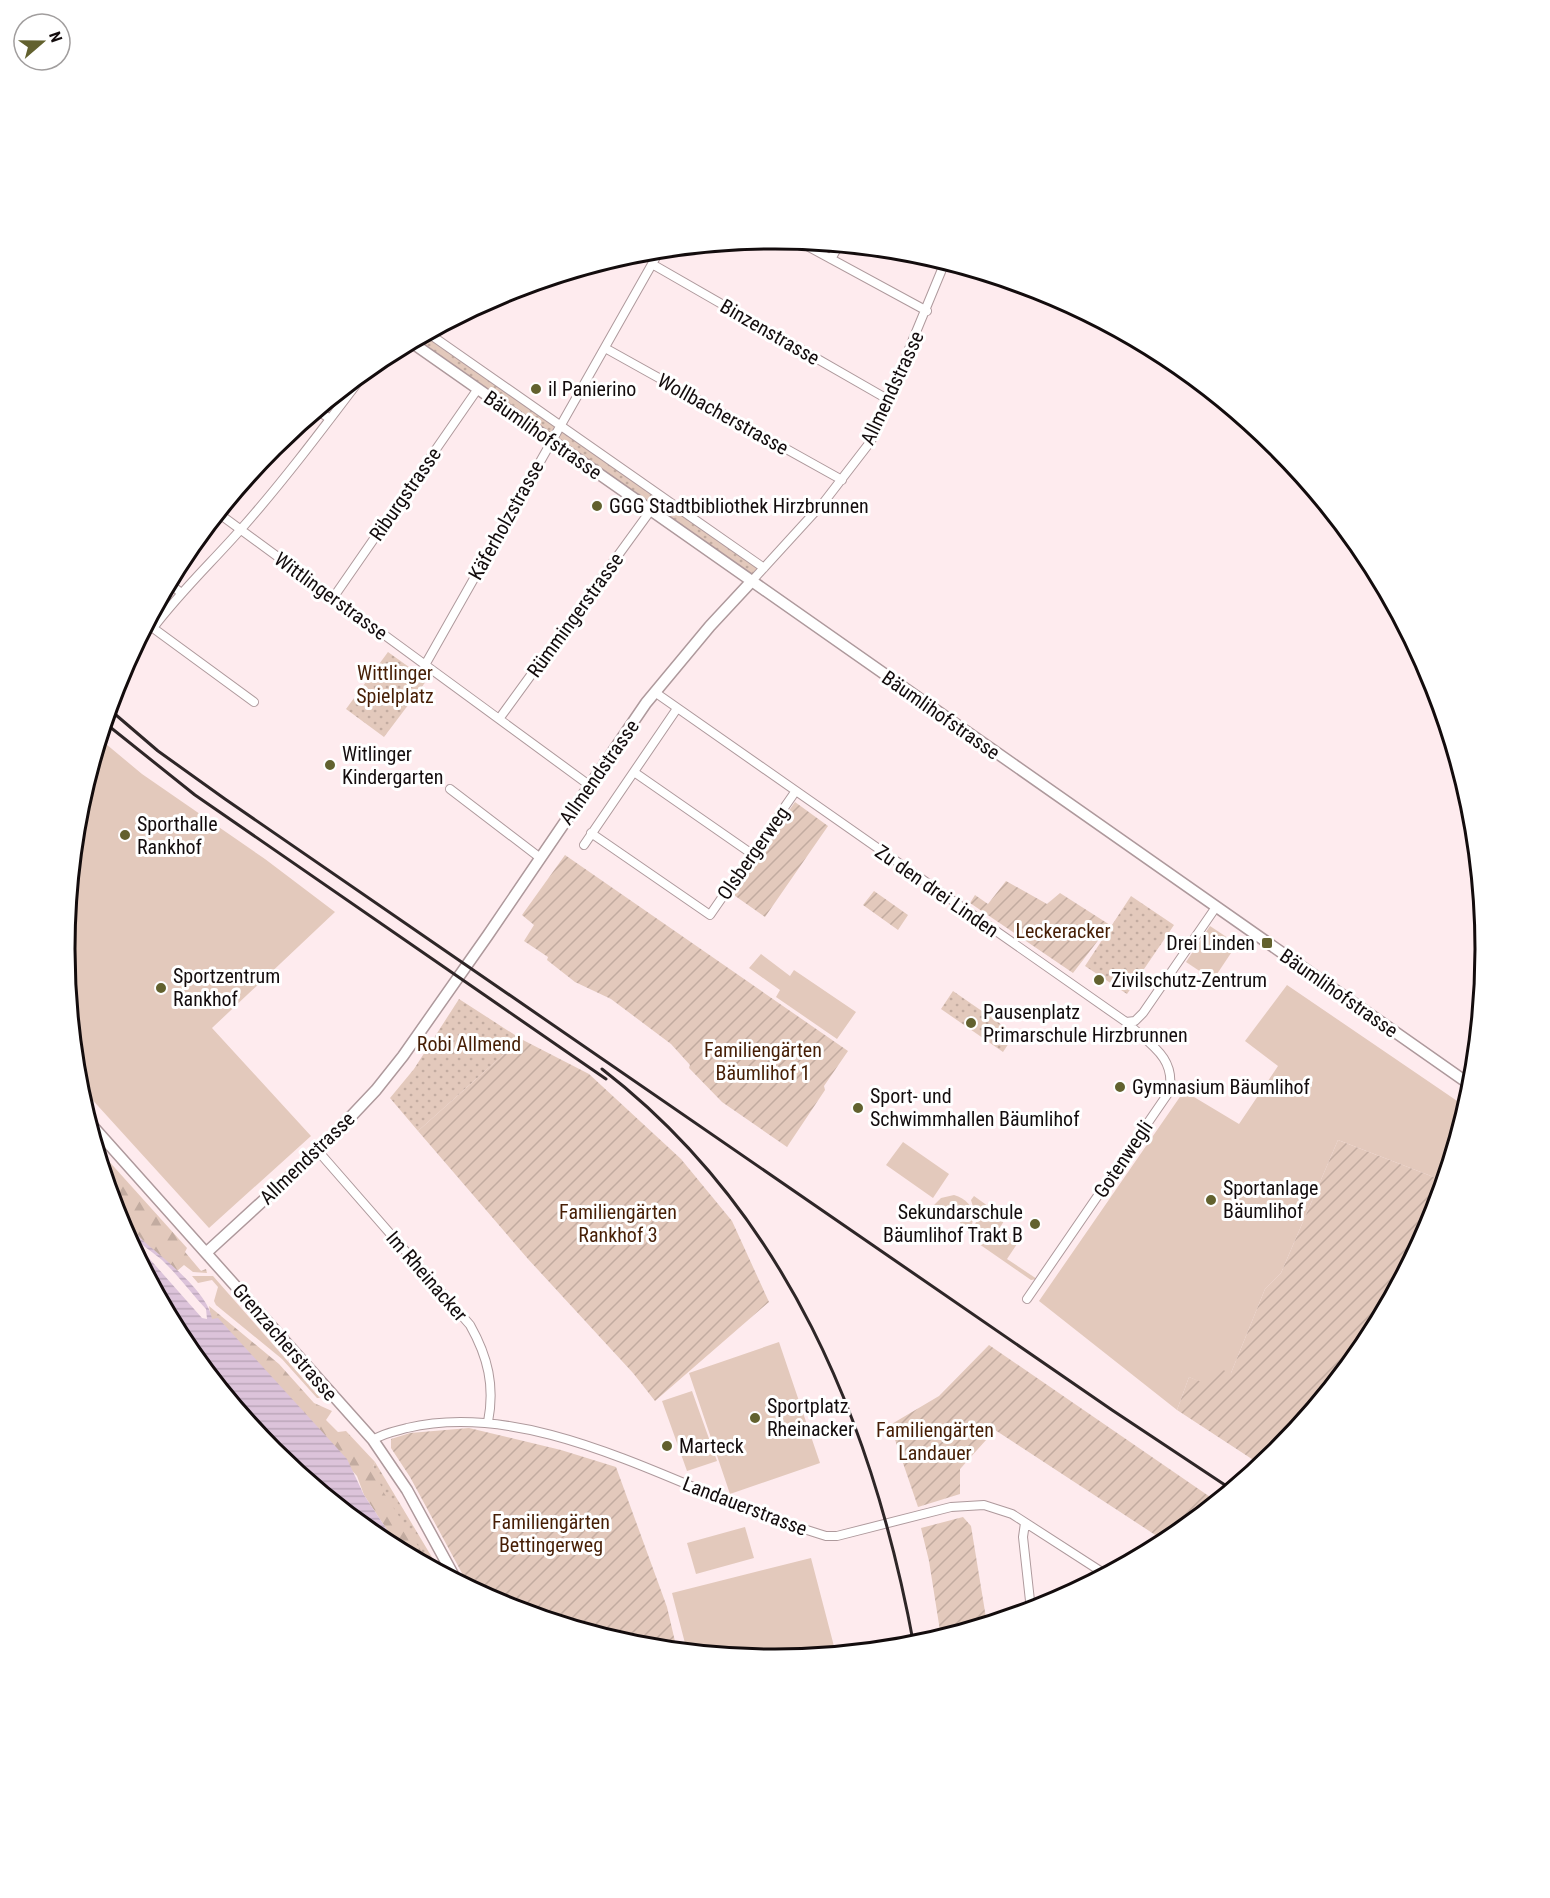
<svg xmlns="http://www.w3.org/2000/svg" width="1550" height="1898" viewBox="0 0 1550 1898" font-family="'Roboto Condensed',sans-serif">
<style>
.grass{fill:#e3c9bc}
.forest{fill:url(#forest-firs)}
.park{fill:url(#park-dots)}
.garden{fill:url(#garden-furrows)}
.water{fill:url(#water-rules)}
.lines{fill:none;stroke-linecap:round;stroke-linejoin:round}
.street-casing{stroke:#ae999c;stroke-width:10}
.secondary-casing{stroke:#ae999c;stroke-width:13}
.street{stroke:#fff;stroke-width:8}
.secondary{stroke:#fff;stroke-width:10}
.rail{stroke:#2e2627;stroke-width:3}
.poi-dot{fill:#62612e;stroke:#fff;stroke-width:2}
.labels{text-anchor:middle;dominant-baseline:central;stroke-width:6;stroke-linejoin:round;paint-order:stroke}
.street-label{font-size:20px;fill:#130c0d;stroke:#fff}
.poi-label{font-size:20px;fill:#130c0d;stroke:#fff;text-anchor:start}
.park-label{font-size:20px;fill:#461e05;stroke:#fff}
.rim{fill:none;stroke:#130c0d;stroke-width:3}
</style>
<defs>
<pattern id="forest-firs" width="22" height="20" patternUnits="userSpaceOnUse" patternTransform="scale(1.5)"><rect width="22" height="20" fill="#e3c9bc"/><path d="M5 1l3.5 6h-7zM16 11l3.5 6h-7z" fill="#c2aba0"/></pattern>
<pattern id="park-dots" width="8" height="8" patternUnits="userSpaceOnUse" patternTransform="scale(1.5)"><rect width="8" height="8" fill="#e3c9bc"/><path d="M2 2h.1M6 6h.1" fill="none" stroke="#c2aba0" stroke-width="1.8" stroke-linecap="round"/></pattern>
<pattern id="garden-furrows" width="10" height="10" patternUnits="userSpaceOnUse" patternTransform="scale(1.5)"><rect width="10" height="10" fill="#e3c9bc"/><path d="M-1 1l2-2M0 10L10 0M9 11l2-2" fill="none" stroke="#c2aba0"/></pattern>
<pattern id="water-rules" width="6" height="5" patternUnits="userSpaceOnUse" patternTransform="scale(1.5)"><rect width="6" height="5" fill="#dcc3da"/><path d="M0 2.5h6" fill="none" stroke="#bca6ba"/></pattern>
</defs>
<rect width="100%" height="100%" fill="#feebee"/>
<!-- grass -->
<path class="grass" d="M 100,739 L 142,774 L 265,859 L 335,912 L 212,1028 L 311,1136 L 209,1228 L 78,1084 L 65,949 L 78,810 Z
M 1210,926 L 1237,944 L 1213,980 L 1186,962 Z
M 761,954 L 790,976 L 794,970 L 856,1012 L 837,1039 L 776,997 L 780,990 L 749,968 Z
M 1287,985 L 1466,1107 L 1444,1181 L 1338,1140 L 1281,1273 L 1265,1289 L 1231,1373 L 1207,1385 L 1189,1377 L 1177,1410 L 1039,1301 L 1184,1091 L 1239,1124 L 1278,1066 L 1245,1041 Z
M 903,1142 L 949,1174 L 933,1198 L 886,1165 Z
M 954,1195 C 972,1200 979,1216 968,1232 L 962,1227 L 957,1215 L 952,1213 L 944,1215 L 932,1207 L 941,1198 Z
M 974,1196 L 999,1214 L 1009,1213 L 999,1229 L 1017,1244 L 1007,1259 L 1037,1279 L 1031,1280 L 969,1237 L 977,1220 L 971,1200 Z
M 192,1276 L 213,1276 L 320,1398 L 317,1398 L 282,1359 L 216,1305 L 214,1301 L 218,1287 L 212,1280 L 198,1283 Z
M 779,1342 L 820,1463 L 730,1494 L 689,1373 Z
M 692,1391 L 717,1461 L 687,1471 L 662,1401 Z
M 745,1527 L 754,1558 L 696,1574 L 687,1543 Z
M 811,1558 L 836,1654 L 775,1659 L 687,1651 L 672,1593 Z"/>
<!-- forest -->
<path class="forest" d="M 97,1148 L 187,1248 L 185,1252 L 201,1271 L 206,1269 L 207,1273 L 193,1272 L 184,1265 L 177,1271 L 146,1244 L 115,1210 Z
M 209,1306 L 279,1364 L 314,1403 L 332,1411 L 326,1420 L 338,1432 L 346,1431 L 375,1462 L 373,1467 L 429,1563 L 436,1564 L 439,1571 L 401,1551 L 364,1495 L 357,1476 L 211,1319 Z"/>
<!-- park -->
<path class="park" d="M 428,333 L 764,568 L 750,583 L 411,342 Z
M 388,652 L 427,680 L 384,737 L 346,709 Z
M 1131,896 L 1174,925 L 1127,994 L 1085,966 Z
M 953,991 L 1015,1034 L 1003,1052 L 941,1009 Z
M 459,999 L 521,1039 L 418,1131 L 390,1098 L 414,1069 Z
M 375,1462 L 436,1564 L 429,1563 L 384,1493 L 373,1467 Z"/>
<!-- garden -->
<path class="garden" d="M 795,802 L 828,826 L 765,917 L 731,893 Z
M 565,855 L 848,1051 L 824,1086 L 825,1090 L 787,1147 L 722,1102 L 689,1068 L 690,1065 L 671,1044 L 611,999 L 575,982 L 547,960 L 548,957 L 524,941 L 534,925 L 522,915 Z
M 1006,881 L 1047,904 L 1060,893 L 1110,925 L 1073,973 L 970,903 L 975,895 L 988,904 Z
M 874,891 L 908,915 L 898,930 L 863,905 Z
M 521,1039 L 589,1074 L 681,1159 L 732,1221 L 769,1302 L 655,1401 L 633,1373 L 528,1259 L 418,1131 Z
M 1338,1140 L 1444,1181 L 1431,1221 L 1366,1344 L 1277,1452 L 1261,1465 L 1177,1410 L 1189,1377 L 1207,1384 L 1215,1367 L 1231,1373 L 1265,1289 L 1281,1273 Z
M 989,1345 L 1216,1501 L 1166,1542 L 995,1430 L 960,1469 L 960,1494 L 918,1507 L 890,1425 L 939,1396 Z
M 469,1428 L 561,1450 L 616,1467 L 667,1607 L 677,1650 L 636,1646 L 503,1605 L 470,1588 L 410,1477 L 391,1448 L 391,1439 L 410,1433 Z
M 963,1517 L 971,1526 L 987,1624 L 941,1637 L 929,1561 L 921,1528 Z"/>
<!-- water -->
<path class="water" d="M 115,1210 C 126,1221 136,1235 148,1245 C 166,1260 209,1294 212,1319 L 218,1318 L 347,1459 L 364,1495 L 401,1551 L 380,1540 L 272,1451 L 184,1343 L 124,1230 L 202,1318 L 207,1319 L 206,1309 C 191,1293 178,1275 162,1260 C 145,1246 122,1232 115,1210 Z"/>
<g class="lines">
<!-- street casing -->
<g class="street-casing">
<path id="street" d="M 798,241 L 927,311
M 831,259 L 839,245
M 652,264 L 889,400
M 428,333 L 764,568
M 605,348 L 842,480
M 317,410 L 330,419
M 218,513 L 589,785
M 169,583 L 180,592
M 750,583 L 824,502 L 871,441 L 945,262
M 333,598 L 477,390
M 425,665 L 660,250
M 656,693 L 1126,1022 C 1148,1043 1177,1057 1169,1092 L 1027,1299
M 254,702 L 153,628 C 180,592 212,562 242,528 C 287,477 327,423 368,369
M 499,719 L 651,510
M 634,772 L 752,854
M 450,789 L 539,857
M 591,833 L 710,915 L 795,792
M 584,845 L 676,710
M 1126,1022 L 1135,1021 L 1143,1013 L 1216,907
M 318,1151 L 470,1325 C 488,1357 495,1386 488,1422
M 373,1440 C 383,1433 396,1431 407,1428 C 521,1401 648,1471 752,1511 C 776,1521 801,1528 826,1536 L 837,1536 L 951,1507 L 984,1505 L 1012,1514 L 1105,1574
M 1025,1523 L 1023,1537 L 1031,1610"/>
</g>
<!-- secondary casing -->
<g class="secondary-casing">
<path id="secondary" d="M 411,342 L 1472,1086
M 89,1122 L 373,1440 L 407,1490 L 456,1580
M 207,1252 L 325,1144 L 376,1090 L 403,1056 L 488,935 L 646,703 L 710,626 L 750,583"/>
</g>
<!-- street -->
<use href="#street" class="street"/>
<!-- secondary -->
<use href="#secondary" class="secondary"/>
<!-- rail -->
<path class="rail" d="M 109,709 L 158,751 L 225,799 L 1112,1410 L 1231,1489
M 105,723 L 195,795 L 606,1079
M 602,1069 C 786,1211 873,1423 914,1646"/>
</g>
<!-- markers -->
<g class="poi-dot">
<circle cx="536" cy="389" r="6"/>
<circle cx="597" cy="506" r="6"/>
<circle cx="330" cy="765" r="6"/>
<circle cx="125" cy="835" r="6"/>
<rect x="1261" y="937" width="12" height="12" rx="3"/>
<circle cx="1099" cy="980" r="6"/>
<circle cx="161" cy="988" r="6"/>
<circle cx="971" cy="1023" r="6"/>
<circle cx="1120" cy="1087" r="6"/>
<circle cx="858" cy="1108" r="6"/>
<circle cx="1211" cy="1200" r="6"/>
<circle cx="1035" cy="1224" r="6"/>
<circle cx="755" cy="1418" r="6"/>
<circle cx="667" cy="1446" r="6"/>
</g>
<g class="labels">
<!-- street labels -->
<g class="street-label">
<text transform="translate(770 332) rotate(30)">Binzenstrasse</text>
<text transform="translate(892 388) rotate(-65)">Allmendstrasse</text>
<text transform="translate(723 414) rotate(29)">Wollbacherstrasse</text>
<text transform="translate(543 435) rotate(35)">Bäumlihofstrasse</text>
<text transform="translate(405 494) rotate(-55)">Riburgstrasse</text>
<text transform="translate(506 520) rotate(-61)">Käferholzstrasse</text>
<text transform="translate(331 596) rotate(36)">Wittlingerstrasse</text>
<text transform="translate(575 615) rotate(-54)">Rümmingerstrasse</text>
<text transform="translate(941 715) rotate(35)">Bäumlihofstrasse</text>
<text transform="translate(599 772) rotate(-55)">Allmendstrasse</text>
<text transform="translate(753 853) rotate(-55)">Olsbergerweg</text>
<text transform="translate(937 891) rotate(35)">Zu den drei Linden</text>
<text transform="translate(1339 993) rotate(35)">Bäumlihofstrasse</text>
<text transform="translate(307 1158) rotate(-44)">Allmendstrasse</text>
<text transform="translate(1123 1159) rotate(-56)">Gotenwegli</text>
<text transform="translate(427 1276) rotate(49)">Im Rheinacker</text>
<text transform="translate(285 1342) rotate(49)">Grenzacherstrasse</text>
<text transform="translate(745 1506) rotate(21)">Landauerstrasse</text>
</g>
<!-- poi labels -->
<g class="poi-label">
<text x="548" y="389">il Panierino</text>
<text x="609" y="506">GGG Stadtbibliothek Hirzbrunnen</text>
<text x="342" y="754">Witlinger<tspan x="342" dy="23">Kindergarten</tspan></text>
<text x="137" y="824">Sporthalle<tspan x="137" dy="23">Rankhof</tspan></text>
<text x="1255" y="943" text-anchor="end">Drei Linden</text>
<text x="173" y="976">Sportzentrum<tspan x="173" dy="23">Rankhof</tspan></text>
<text x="1111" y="980">Zivilschutz-Zentrum</text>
<text x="983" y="1012">Pausenplatz<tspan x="983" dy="23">Primarschule Hirzbrunnen</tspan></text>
<text x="1132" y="1087">Gymnasium Bäumlihof</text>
<text x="870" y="1096">Sport- und<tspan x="870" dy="23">Schwimmhallen Bäumlihof</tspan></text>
<text x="1223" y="1188">Sportanlage<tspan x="1223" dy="23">Bäumlihof</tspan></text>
<text x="1023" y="1212" text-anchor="end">Sekundarschule<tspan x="1023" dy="23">Bäumlihof Trakt B</tspan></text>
<text x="767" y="1406">Sportplatz<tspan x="767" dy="23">Rheinacker</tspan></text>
<text x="679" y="1446">Marteck</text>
</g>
<!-- park labels -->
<g class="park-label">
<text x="395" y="673">Wittlinger<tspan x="395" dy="23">Spielplatz</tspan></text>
<text x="1063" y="931">Leckeracker</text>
<text x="469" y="1044">Robi Allmend</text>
<text x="763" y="1050">Familiengärten<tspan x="763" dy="23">Bäumlihof 1</tspan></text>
<text x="618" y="1212">Familiengärten<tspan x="618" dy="23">Rankhof 3</tspan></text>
<text x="935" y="1430">Familiengärten<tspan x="935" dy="23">Landauer</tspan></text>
<text x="551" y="1522">Familiengärten<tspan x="551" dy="23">Bettingerweg</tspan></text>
</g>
</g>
<!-- crop -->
<path d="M0 0H1550V1898H0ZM75 949a700 700 0 1 1 1400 0a700 700 0 1 1-1400 0Z" fill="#fff" fill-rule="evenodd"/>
<path class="rim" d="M75 949a700 700 0 1 1 1400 0a700 700 0 1 1-1400 0Z"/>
<!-- north arrow -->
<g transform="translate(42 42) rotate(70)"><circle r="28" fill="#ffffff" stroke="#a19e9e" stroke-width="1.5"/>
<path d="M0-4.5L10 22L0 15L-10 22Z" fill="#62612e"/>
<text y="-9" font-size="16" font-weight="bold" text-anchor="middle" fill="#130c0d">N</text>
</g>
</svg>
